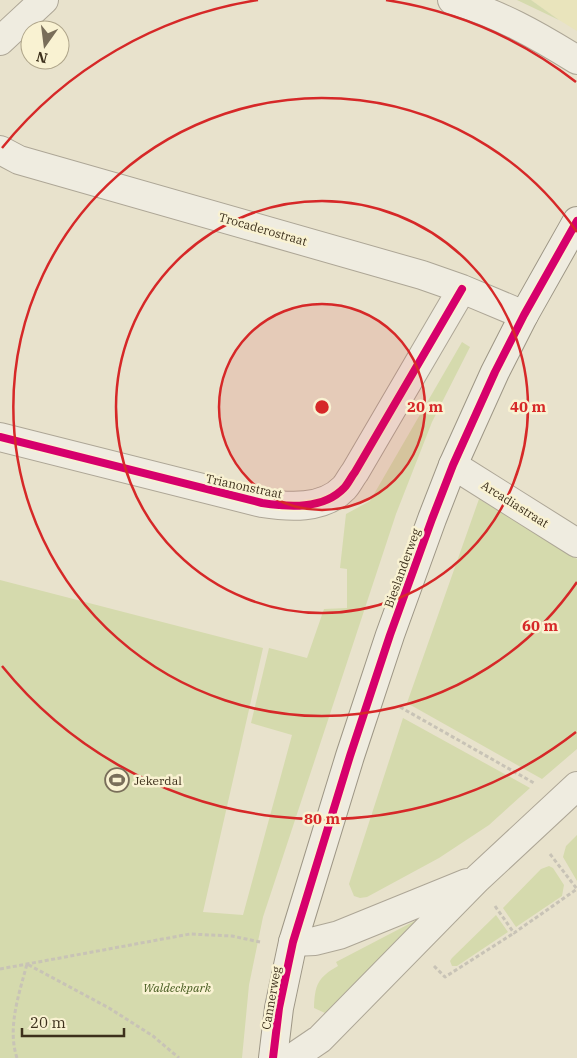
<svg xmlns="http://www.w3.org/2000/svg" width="577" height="1058" viewBox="0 0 577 1058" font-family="'IBM Plex Serif',serif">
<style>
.farmland{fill:#e9e4bc}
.green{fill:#d5daad}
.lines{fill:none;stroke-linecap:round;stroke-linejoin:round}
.street-casing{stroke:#ada696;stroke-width:30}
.secondary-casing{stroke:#9d9685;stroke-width:30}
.path{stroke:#c8c3b6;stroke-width:3;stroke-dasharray:4 2.5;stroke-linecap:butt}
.street{stroke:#efece0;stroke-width:28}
.secondary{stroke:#efece0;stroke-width:28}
.cycleway-casing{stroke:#f9f2d2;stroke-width:11}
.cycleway{stroke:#d6006c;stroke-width:8}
.ring{fill:none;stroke:#d62828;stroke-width:2.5}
.labels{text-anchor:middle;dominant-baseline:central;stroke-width:5;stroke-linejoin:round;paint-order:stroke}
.street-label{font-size:12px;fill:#3d301c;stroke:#f9f2d2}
.poi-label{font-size:12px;fill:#3d301c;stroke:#f9f2d2;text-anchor:start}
.park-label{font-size:12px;font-style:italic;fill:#475c20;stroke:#f9f2d2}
.centre{fill:#d62828;stroke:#f9f2d2;stroke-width:2.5}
.ring-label{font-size:15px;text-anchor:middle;font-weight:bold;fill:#d62828;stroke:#f9f2d2;stroke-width:5;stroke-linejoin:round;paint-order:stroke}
</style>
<rect width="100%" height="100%" fill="#e8e2cc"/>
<!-- farmland -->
<path class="farmland" d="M 531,0 L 577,0 L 577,31 L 559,20 Z"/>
<!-- green -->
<path class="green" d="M 517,0 L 531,0 L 559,20 Z
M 462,342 L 470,347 L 432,422 L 396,514 L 263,917 L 249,985 L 242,1058 L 0,1058 L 0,580 L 263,648 L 203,912 L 243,915 L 292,735 L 251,723 L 269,648 L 307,658 L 324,609 L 347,608 L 347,569 L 340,568 L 346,514 L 370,501 Z
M 479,499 L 577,559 L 577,749 L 542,779 L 407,703 Z
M 403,718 L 530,788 L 489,825 L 439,858 L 367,897 L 360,898 L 354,896 L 349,884 Z
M 577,835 L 577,881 L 563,857 L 566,846 Z
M 549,866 L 553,868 L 564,885 L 562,896 L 516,927 L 503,908 L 541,869 Z
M 428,914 L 325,1013 L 314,1008 C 315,985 317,978 338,966 L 336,962 Z
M 496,915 L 508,932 L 457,966 L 452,966 L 450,961 L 452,958 Z"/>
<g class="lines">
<!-- street casing -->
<g class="street-casing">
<path id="street" d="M 452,0 C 498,13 537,35 577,60
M 0,41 L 44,0
M 0,150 L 19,160 L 422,275 L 462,289 L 524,315
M 0,437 L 262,503 C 288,507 323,510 344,488 C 348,484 351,477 355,472 L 462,289
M 453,465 L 577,543
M 293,942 L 315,941 L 339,935 L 467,883
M 292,1058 L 320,1039 L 477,879 L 577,786"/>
</g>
<!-- secondary casing -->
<g class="secondary-casing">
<path id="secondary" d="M 273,1058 L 279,1008 L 293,942 L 350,756 L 390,635 L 432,519 L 453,465 L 495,372 L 524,315 L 577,221"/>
</g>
<!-- path -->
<path class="path" d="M 400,707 L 534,783
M 550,854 L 577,889
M 495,906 L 514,933 L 577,889
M 434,966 L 445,977 L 514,933
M 0,969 L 190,934 L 232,936 L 260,942
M 17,1058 C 7,1028 19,994 27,964 L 109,1008 L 153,1036 L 179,1058"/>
<!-- street -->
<use href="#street" class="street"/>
<!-- secondary -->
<use href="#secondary" class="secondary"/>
<!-- cycleway casing -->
<g class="cycleway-casing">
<path id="cycleway" d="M 0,437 L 262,503 C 288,507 323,510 344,488 C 348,484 351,477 355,472 L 462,289
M 273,1058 L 279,1008 L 293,942 L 350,756 L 390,635 L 432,519 L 453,465 L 495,372 L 524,315 L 577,221"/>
</g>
<!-- cycleway -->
<use href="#cycleway" class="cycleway"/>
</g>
<!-- distance rings -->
<circle cx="322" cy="407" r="103" fill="#d62828" fill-opacity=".12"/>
<g class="ring">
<circle cx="322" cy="407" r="103"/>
<circle cx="322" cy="407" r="206"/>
<path d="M577 582A309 309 0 1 1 577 232"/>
<path d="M576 732A412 412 0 0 1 2 666M2 148A412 412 0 0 1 258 0M386 0A412 412 0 0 1 576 82"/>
</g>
<!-- icons -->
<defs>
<g id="stadium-ring" transform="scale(1.25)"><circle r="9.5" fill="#f9f2d2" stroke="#796e5a" stroke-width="1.5"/><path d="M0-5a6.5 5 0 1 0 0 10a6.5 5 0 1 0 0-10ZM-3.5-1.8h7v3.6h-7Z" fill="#796e5a"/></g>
</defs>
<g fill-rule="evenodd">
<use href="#stadium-ring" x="117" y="780"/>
</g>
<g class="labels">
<!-- street labels -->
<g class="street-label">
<text transform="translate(263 229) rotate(16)">Trocaderostraat</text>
<text transform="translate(244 486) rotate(12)">Trianonstraat</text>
<text transform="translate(515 504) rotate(32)">Arcadiastraat</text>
<text transform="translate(402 568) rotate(-70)">Bieslanderweg</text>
<text transform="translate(271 998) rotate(-80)">Cannerweg</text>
</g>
<!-- poi labels -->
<g class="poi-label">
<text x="134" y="780">Jekerdal</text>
</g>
<!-- park labels -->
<g class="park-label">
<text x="177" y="987">Waldeckpark</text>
</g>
</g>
<circle cx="322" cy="407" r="8" class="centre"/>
<g class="ring-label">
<text x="425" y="412">20 m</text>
<text x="528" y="412">40 m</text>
<text x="540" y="631">60 m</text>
<text x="322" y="824">80 m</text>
</g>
<!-- north arrow -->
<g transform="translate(45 45) rotate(194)"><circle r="24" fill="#f9f2d2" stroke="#aea489"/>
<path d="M0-4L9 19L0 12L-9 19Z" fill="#796e5a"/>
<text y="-8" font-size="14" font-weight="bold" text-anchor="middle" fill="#3d301c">N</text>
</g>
<!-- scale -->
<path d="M22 1028v8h102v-8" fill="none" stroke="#3d301c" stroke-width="2.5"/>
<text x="30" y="1028" font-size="15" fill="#3d301c" stroke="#f9f2d2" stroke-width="4" paint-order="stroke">20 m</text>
</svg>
